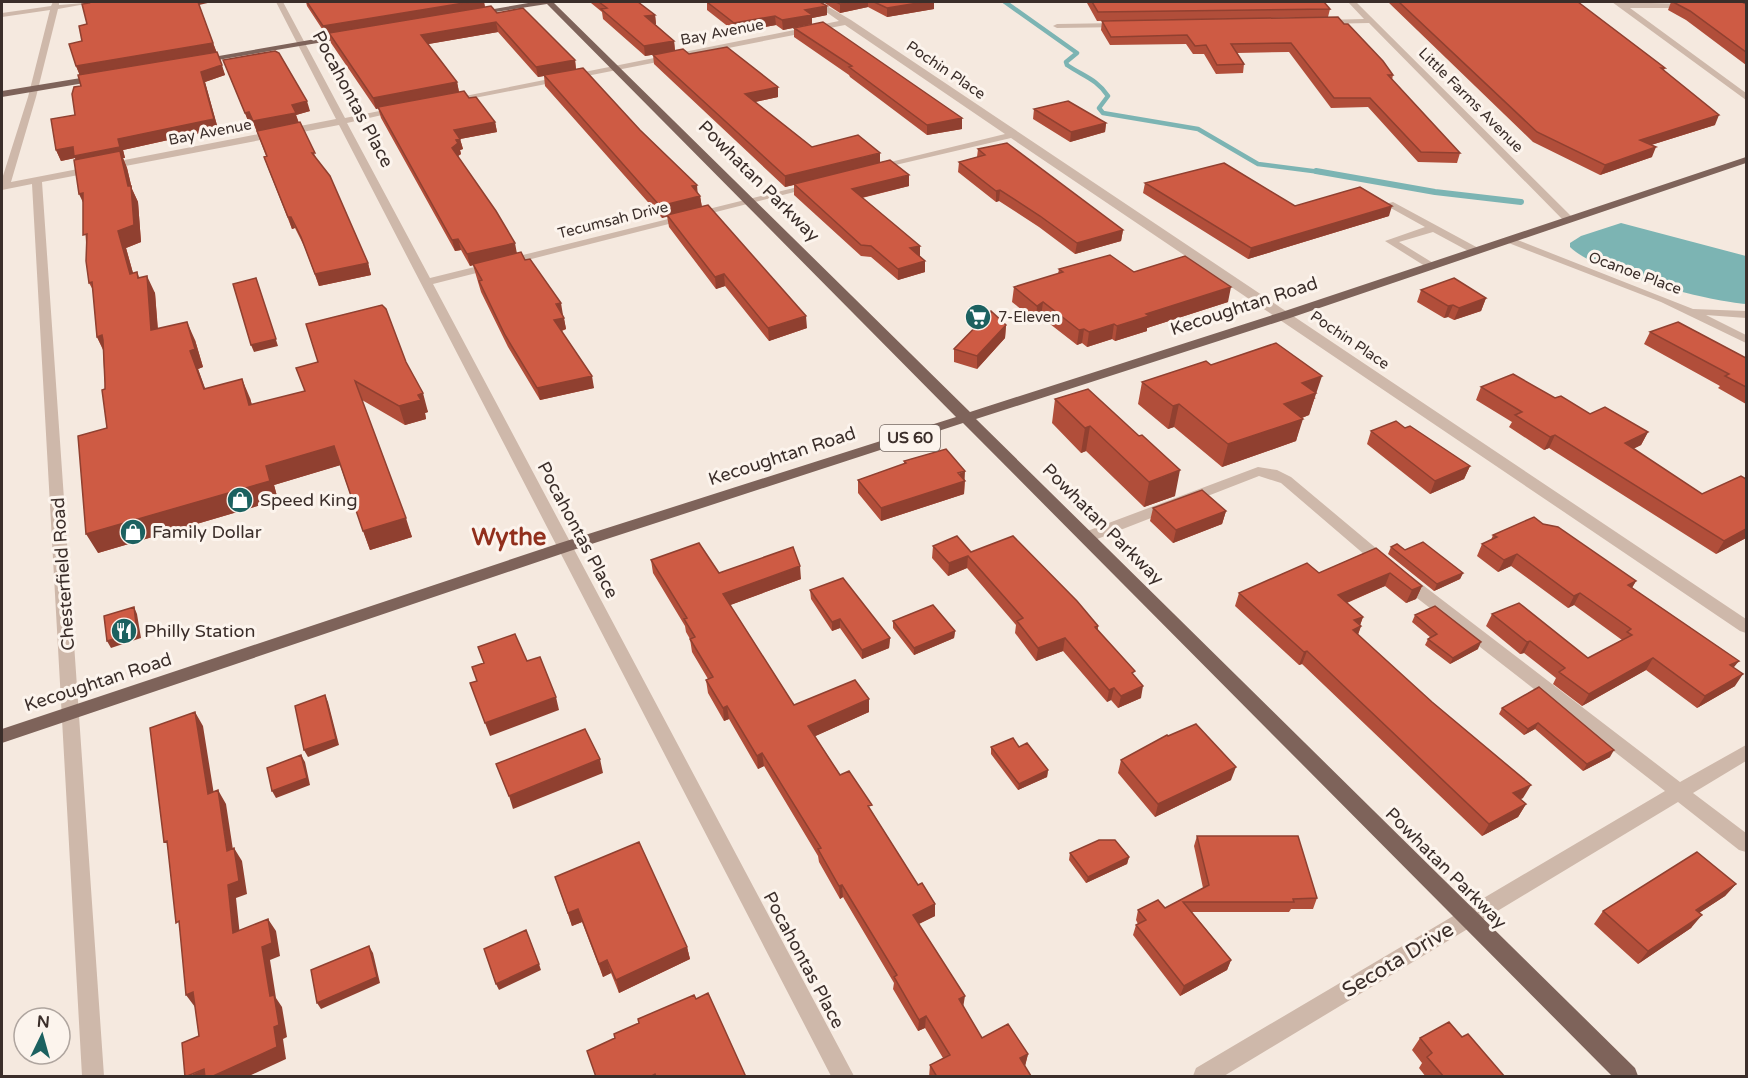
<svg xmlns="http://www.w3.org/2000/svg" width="1748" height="1078" viewBox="0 0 1748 1078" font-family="'Varela Round',sans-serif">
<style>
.water{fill:#7cb4b3}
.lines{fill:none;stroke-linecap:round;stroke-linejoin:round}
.stream-far1{stroke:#7cb4b3;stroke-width:4.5}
.stream{stroke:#7cb4b3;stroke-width:6}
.minor{fill:#ceb8aa;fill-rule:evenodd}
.major{fill:#7e635a;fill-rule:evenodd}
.wall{fill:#b14e3a}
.shaded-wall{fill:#904030}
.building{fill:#ce5b44;stroke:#904030;stroke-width:1.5}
.labels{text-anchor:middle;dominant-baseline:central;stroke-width:6;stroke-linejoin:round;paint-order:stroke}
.far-street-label{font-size:15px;fill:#3b2e2a;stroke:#fcf4ed}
.far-poi-label{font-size:15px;fill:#3b2e2a;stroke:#fcf4ed;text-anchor:start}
.shield{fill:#fcf4ed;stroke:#756964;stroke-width:1.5}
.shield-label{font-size:16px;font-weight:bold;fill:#3b2e2a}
.street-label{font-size:18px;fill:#3b2e2a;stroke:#fcf4ed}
.poi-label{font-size:18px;fill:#3b2e2a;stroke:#fcf4ed;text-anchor:start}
.near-street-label{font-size:21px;fill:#3b2e2a;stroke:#fcf4ed}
.district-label{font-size:24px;font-weight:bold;fill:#912f1c;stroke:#fcf4ed}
</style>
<rect width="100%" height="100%" fill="#f5e9df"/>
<!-- water -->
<path class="water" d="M 1621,223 L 1746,256 L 1746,304 C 1708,301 1596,273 1570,247 L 1570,243 L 1581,236 Z"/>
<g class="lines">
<!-- stream-far1 -->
<path class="stream-far1" d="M 1005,2 L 1077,53 L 1066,62 L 1067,65 C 1083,76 1097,79 1108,96 L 1099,108 L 1103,113 L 1198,129 L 1258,164 L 1328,173"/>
<!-- stream -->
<path class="stream" d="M 1316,171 L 1435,192 L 1521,202"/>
<!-- minor -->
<path class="minor" d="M 53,2 L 59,2 L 59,5 L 97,2 L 58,9 L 36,97 L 11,182 L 336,119 L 276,2 L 283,2 L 345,118 L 399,107 L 404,110 L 347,123 L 430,278 L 818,182 L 818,186 L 433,284 L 854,1076 L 831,1076 L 339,125 L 42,182 L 104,1076 L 82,1076 L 32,184 L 2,190 L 2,179 L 28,97 L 50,10 L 2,17 L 2,13 L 51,6 Z
M 812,2 L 820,2 L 851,20 L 1746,619 L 1746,633 L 1740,631 L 1011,138 L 874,170 L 874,166 L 1005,134 L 845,25 L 449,103 L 445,100 L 839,21 Z
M 1348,2 L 1356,2 L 1573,218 L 1573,222 L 1565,222 L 1369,23 L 1321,24 L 1317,22 L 1321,20 L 1364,19 Z
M 1612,2 L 1691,4 L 1688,8 L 1630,8 L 1746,93 L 1746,100 Z
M 1120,23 L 1123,23 L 1123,27 L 1057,28 L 1053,26 L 1057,24 Z
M 1393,202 L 1480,249 L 1482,251 L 1480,253 L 1472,253 L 1433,232 L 1399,242 L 1438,266 L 1436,268 L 1428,268 L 1385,241 L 1425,227 L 1389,207 L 1389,203 Z
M 1510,237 L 1693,309 L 1746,311 L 1746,318 L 1706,315 L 1746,335 L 1746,343 L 1661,302 L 1506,242 L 1505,240 Z
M 1258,467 L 1277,470 L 1291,477 L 1389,559 L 1392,563 L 1389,567 L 1379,567 L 1281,483 L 1259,476 L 1092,541 L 1082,541 L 1080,537 L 1082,533 Z
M 1405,575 L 1411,576 L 1680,782 L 1746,745 L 1746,761 L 1693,793 L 1746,833 L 1746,852 L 1739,850 L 1678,802 L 1224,1076 L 1193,1076 L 1196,1068 L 1665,791 L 1399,584 L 1397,580 Z"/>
<!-- major -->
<path class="major" d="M 534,2 L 553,2 L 970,412 L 1282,312 L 1746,157 L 1746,163 L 1290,318 L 976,419 L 1635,1068 L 1638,1076 L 1612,1076 L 963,423 L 570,551 L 2,743 L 2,729 L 560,543 L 956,417 L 547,4 L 475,15 L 471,13 Z
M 350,33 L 353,33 L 353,37 L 200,63 L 196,60 Z
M 99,75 L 103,78 L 102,80 L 2,97 L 2,91 Z"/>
</g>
<!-- wall -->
<path class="wall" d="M 306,2 L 484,2 L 485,7 L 497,13 L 575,60 L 576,69 L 697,185 L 697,193 L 700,196 L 702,207 L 807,328 L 769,341 L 725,286 L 716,289 L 669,227 L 667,216 L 662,218 L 545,86 L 544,76 L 538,77 L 498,32 L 428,44 L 457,82 L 459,92 L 469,98 L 495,122 L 497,132 L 460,139 L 463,149 L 460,150 L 461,154 L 458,156 L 517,253 L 563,315 L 566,329 L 562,331 L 594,388 L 540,400 L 508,347 L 481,292 L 473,265 L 470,266 L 461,250 L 455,251 L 381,118 L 378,108 L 376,109 L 331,43 L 329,34 L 326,35 L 307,6 Z
M 591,2 L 638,2 L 655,15 L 656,24 L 655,24 L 674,41 L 675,51 L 645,56 L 603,19 L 602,12 L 591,3 Z
M 707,2 L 827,15 L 812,18 L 812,24 L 783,30 L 776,25 L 735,32 L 707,10 Z
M 823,2 L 934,2 L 934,9 L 887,17 L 868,7 L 840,13 Z
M 1087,2 L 1324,2 L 1330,9 L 1328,17 L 1097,21 L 1087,3 Z
M 1388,2 L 1578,2 L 1665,68 L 1664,70 L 1715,125 L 1651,145 L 1652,157 L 1600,175 L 1533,142 Z
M 1671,2 L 1742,2 L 1746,4 L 1746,69 L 1745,68 L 1746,65 L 1686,20 L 1668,10 Z
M 199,5 L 225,75 L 205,82 L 218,129 L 123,150 L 125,158 L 123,158 L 127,168 L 132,189 L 138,202 L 141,242 L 126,248 L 133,273 L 137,272 L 139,277 L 155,293 L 158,329 L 195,340 L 203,367 L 198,369 L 205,389 L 250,398 L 252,405 L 305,391 L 406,362 L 428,412 L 425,413 L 426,419 L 405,425 L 362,400 L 412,537 L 370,550 L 340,465 L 274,485 L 278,500 L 98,553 L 107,428 L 103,350 L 97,337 L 93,290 L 89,283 L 83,202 L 76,160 L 75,158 L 61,161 L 56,150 L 75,115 L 81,86 L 80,75 L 76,66 Z
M 1338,17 L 1393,75 L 1392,80 L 1460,153 L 1457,163 L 1418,162 L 1368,107 L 1331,108 L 1289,52 L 1237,53 L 1244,64 L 1243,73 L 1216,74 L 1204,54 L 1193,54 L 1186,44 L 1110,45 L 1101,30 L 1102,21 Z
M 794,28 L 962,129 L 927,135 L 850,77 L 849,75 L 794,37 Z
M 689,54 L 778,87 L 778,97 L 755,102 L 812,147 L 880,163 L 909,186 L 862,198 L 920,256 L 925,272 L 898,280 L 871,257 L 861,256 L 794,195 L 794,185 L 785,187 L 654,64 L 653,55 Z
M 223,60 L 310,111 L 296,115 L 299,123 L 368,263 L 371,275 L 319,286 L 305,248 L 295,228 L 292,229 L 268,168 L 264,157 L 266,156 L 257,132 L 253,122 L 249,123 Z
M 1034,109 L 1106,123 L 1105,132 L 1070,142 L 1033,119 Z
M 978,149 L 1123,230 L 1121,241 L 1075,254 L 1039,227 L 999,201 L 996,202 L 958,172 L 959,162 L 977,157 Z
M 1145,183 L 1295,206 L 1389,216 L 1248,259 L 1143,193 Z
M 1059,269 L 1134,272 L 1228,302 L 1147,328 L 1147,331 L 1115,341 L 1112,339 L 1087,347 L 1082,343 L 1077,345 L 1041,317 L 1036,321 L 1012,302 L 1014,287 L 1058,274 Z
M 1421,290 L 1486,298 L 1481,311 L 1454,320 L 1448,317 L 1444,318 L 1417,302 Z
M 1006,325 L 1005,338 L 977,369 L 954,362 L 954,349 Z
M 1650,332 L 1746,358 L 1746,404 L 1718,388 L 1720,386 L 1644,344 Z
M 1211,365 L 1316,398 L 1314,399 L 1309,415 L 1302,418 L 1296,441 L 1222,467 L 1174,427 L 1168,429 L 1138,404 L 1142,382 Z
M 1481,387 L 1555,398 L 1590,414 L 1648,432 L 1641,445 L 1633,449 L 1702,494 L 1746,479 L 1746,538 L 1716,554 L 1549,448 L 1544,450 L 1509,427 L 1512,422 L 1476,400 Z
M 1088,389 L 1175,496 L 1144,507 L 1086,451 L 1081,453 L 1052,423 L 1055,399 Z
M 1405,428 L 1470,466 L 1464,479 L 1430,494 L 1367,444 L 1371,431 Z
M 904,461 L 964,480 L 965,481 L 964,494 L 881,521 L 858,493 L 858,480 L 904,464 Z
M 1153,508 L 1226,511 L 1222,524 L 1173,543 L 1150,521 Z
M 1543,524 L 1636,581 L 1632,588 L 1734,668 L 1735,686 L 1697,708 L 1646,670 L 1582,706 L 1553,684 L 1556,678 L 1524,653 L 1520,654 L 1486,626 L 1492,614 L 1588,658 L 1622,640 L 1574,605 L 1568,608 L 1511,566 L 1498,572 L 1477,556 L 1482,544 L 1491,540 L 1493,535 Z
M 933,546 L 971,552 L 1098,626 L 1098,630 L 1134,675 L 1141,698 L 1118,708 L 1111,700 L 1107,702 L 1063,651 L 1036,661 L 1015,633 L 1016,625 L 967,568 L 948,576 L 932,558 Z
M 1391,547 L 1405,550 L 1463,573 L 1460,579 L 1434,591 L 1388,554 Z
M 1376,548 L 1422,586 L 1416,599 L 1406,603 L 1385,586 L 1347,603 L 1363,617 L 1360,625 L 1361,626 L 1358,635 L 1523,798 L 1520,799 L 1526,804 L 1518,817 L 1482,836 L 1302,664 L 1299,665 L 1235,606 L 1239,593 L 1319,573 Z
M 651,560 L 719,573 L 801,579 L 730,605 L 794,705 L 869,712 L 815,736 L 840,775 L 872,812 L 918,885 L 935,904 L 935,916 L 919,924 L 963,1006 L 982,1038 L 1028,1054 L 1025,1066 L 1031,1077 L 929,1077 L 930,1065 L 943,1058 L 925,1028 L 918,1031 L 893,989 L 894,983 L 843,897 L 840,899 L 819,862 L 818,856 L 764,766 L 758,769 L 729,719 L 724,721 L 708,693 L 706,680 L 708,679 L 692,652 L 690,639 L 686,632 L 685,626 L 653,573 Z
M 810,590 L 890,638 L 889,648 L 862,659 L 840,628 L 832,631 L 811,599 Z
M 1415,615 L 1478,649 L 1450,664 L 1425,645 L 1428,639 L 1430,637 L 1412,622 Z
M 893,621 L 955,631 L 954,638 L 914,655 L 893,628 Z
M 1539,687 L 1610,757 L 1583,771 L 1535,729 L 1524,735 L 1499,714 L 1502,708 Z
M 1168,736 L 1231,780 L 1155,817 L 1118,773 L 1121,760 Z
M 991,747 L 1019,747 L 1048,770 L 1047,777 L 1018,790 L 991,754 Z
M 1197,836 L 1317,898 L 1313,909 L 1291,909 L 1289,912 L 1192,912 L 1231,960 L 1227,970 L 1180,996 L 1133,935 L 1136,925 L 1138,924 L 1136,920 L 1138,910 L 1165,908 L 1203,888 L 1194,846 Z
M 1070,853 L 1129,857 L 1127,864 L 1086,883 L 1069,860 Z
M 555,877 L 687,947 L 690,959 L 619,993 L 611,973 L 603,977 L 582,922 L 572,926 Z
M 1736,884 L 1725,896 L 1699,913 L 1691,928 L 1638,964 L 1594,924 L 1603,911 Z
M 1462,1037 L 1505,1077 L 1426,1077 L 1419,1068 L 1422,1063 L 1412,1050 L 1420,1038 Z"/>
<!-- shaded-wall -->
<path class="shaded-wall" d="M 198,2 L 212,2 L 199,5 Z
M 470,2 L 484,2 L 485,8 L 326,35 L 323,26 Z
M 851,2 L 868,2 L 868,7 L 840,13 L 840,4 Z
M 924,2 L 934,2 L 934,9 L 887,17 L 887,8 Z
M 827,6 L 827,15 L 812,18 L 812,24 L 783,30 L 782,20 L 805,10 Z
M 655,15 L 656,24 L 646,26 L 645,16 Z
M 775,16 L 776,25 L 735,32 L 734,23 Z
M 496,22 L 498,32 L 423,45 L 421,35 Z
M 674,41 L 675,51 L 645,56 L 644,46 Z
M 213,43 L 217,53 L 80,76 L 76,66 Z
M 575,60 L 576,70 L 538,77 L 536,67 Z
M 222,65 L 225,75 L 205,82 L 218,129 L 123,150 L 125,158 L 123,158 L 127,168 L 132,189 L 138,202 L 141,242 L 126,248 L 138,291 L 75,158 L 61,161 L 56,150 L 118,139 L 201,72 Z
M 457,82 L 459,92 L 376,109 L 373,98 Z
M 778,87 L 778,97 L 746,104 L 745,94 Z
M 307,101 L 310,111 L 296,115 L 299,124 L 257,132 L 253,121 L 292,105 Z
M 249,112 L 253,122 L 249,123 L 245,113 Z
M 1719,115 L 1715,125 L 1635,150 L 1640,140 Z
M 962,118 L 962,129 L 927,135 L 927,125 Z
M 495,122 L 497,132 L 460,139 L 463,149 L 460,150 L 461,154 L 455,158 L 452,148 L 454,130 Z
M 1106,123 L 1105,132 L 1070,142 L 1071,132 Z
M 1656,147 L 1652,157 L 1600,175 L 1605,165 Z
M 880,153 L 880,163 L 785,187 L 785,176 Z
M 909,175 L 909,186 L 852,200 L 852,189 Z
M 697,185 L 698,197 L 692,186 Z
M 1000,190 L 999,201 L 996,202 L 996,191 Z
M 83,193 L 87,211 L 79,194 Z
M 700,196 L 702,208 L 662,218 L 660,206 Z
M 1392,206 L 1389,216 L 1248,259 L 1251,248 Z
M 288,217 L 291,217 L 295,228 L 292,229 Z
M 1123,230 L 1121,241 L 1075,254 L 1077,243 Z
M 458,239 L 461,250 L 455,251 L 452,240 Z
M 515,243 L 517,254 L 470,266 L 467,254 Z
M 920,246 L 920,257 L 910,248 Z
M 925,261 L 925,272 L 898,280 L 898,269 Z
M 368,263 L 371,275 L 319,286 L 315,274 Z
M 724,274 L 725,286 L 716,289 L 715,277 Z
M 147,276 L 155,293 L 159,348 L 151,330 Z
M 256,278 L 278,346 L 254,352 L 251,345 Z
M 1231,287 L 1228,302 L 1147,328 L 1147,331 L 1115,341 L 1117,326 L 1146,314 Z
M 1486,298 L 1481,311 L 1454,320 L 1459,308 Z
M 1043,302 L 1041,317 L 1036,321 L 1037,306 Z
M 561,303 L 563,315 L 558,316 L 556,304 Z
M 1453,305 L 1448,317 L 1444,318 L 1448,306 Z
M 806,316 L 807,328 L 769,341 L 768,328 Z
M 564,318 L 566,329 L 557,332 L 554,320 Z
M 187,322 L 195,340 L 203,367 L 198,369 L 212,407 L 204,389 L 190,351 Z
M 1114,324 L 1112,339 L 1087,347 L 1089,332 Z
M 1006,325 L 1005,338 L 977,369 L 977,356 Z
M 1084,329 L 1082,343 L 1077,345 L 1079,330 Z
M 102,335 L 106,355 L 97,337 Z
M 592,376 L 594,388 L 540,400 L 537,388 Z
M 1322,376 L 1309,415 L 1278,427 L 1284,404 L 1302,383 Z
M 242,379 L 250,398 L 257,424 L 249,405 Z
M 423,393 L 428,412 L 425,413 L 426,419 L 405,425 L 399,406 L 418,395 Z
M 1179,404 L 1174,427 L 1168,429 L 1173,406 Z
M 1303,419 L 1296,441 L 1222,467 L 1228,444 Z
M 1090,426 L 1086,451 L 1081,453 L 1085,428 Z
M 1648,432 L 1641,445 L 1618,456 L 1625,443 Z
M 1555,435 L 1549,448 L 1544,450 L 1550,437 Z
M 334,446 L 341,465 L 274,485 L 278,500 L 98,553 L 86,534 L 266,466 Z
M 1470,466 L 1464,479 L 1430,494 L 1435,481 Z
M 1180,470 L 1175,496 L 1144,507 L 1149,482 Z
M 965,471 L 964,494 L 881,521 L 881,508 Z
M 1226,511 L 1222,524 L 1173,543 L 1176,530 Z
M 406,518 L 412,537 L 370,550 L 363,531 Z
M 1746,529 L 1746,538 L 1716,554 L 1724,541 Z
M 1517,554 L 1511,566 L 1498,572 L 1504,560 Z
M 968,556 L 967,568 L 948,576 L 949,563 Z
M 800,566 L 801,579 L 725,607 L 723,594 Z
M 1390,573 L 1385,586 L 1334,608 L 1338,595 Z
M 1463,573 L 1460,579 L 1434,591 L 1437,584 Z
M 1636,581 L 1629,592 L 1628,585 Z
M 1422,586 L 1416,599 L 1406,603 L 1412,590 Z
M 1580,593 L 1574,605 L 1568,608 L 1574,596 Z
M 134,607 L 137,614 L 141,638 L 111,648 L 107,641 Z
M 1363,617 L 1359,628 L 1361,626 L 1356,639 L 1348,643 L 1354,620 Z
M 840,619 L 840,628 L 832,631 L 832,622 Z
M 955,631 L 954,638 L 914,655 L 914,648 Z
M 890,638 L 889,648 L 862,659 L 862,650 Z
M 1065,638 L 1063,651 L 1036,661 L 1038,648 Z
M 1530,641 L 1524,653 L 1520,654 L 1527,642 Z
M 1481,642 L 1478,649 L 1450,664 L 1453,658 Z
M 1307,651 L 1302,664 L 1299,665 L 1304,652 Z
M 1653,658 L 1646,670 L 1582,706 L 1589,694 Z
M 1739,661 L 1730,672 L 1730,665 Z
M 1743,674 L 1735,686 L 1697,708 L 1705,696 Z
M 1143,686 L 1141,698 L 1118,708 L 1121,696 Z
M 1114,688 L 1111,700 L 1107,702 L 1109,690 Z
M 325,695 L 328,702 L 339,745 L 308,757 L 304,750 Z
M 556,697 L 559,710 L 490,736 L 485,723 Z
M 869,699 L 869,712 L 809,739 L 808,726 Z
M 727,706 L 729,719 L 724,721 L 723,708 Z
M 195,712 L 203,726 L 216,807 L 208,794 Z
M 1538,723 L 1535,729 L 1524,735 L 1528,729 Z
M 1614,750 L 1610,757 L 1583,771 L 1587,764 Z
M 762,753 L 764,766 L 758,769 L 757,756 Z
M 301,755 L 305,762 L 310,785 L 276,798 L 272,791 Z
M 600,759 L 603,773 L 513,809 L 509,796 Z
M 1236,767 L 1231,780 L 1155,817 L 1158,804 Z
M 1048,770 L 1047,777 L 1018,790 L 1019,784 Z
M 1531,785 L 1523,798 L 1506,806 L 1513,793 Z
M 218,790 L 226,804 L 235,863 L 227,851 Z
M 1526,804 L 1518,817 L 1482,836 L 1489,824 Z
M 234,848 L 242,861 L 247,894 L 236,898 L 241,945 L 233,933 L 228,885 Z
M 1129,857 L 1127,864 L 1086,883 L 1088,877 Z
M 1736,884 L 1725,896 L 1685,922 L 1696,910 Z
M 842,885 L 843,897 L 840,899 L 839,886 Z
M 935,904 L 935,916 L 912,927 L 913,915 Z
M 578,909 L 582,922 L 572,926 L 568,913 Z
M 1702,915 L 1691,928 L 1638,964 L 1648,951 Z
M 268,919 L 276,931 L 280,956 L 270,960 L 276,998 L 282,1007 L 287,1037 L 283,1039 L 286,1059 L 247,1077 L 211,1077 L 274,1027 L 262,947 Z
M 369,946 L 373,953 L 380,983 L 321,1009 L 317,1003 Z
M 687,947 L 690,959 L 619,993 L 616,980 Z
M 607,960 L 611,973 L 603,977 L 599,964 Z
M 1231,960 L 1227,970 L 1180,996 L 1184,986 Z
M 539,964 L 541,970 L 499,990 L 496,984 Z
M 193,992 L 195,1007 L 186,995 Z
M 965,996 L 963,1008 L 959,999 Z
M 926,1016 L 925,1028 L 918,1031 L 919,1020 Z
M 1028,1054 L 1025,1066 L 1018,1070 L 1020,1058 Z
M 204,1069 L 209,1077 L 187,1077 Z"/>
<!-- building -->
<path class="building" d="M 88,2 L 198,2 L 213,43 L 76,66 L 69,44 L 82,41 L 79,26 L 87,24 L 82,4 L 89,3 Z
M 307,2 L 470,2 L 323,26 Z
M 599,2 L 638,2 L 655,15 L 645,16 L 674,41 L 644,46 L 601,9 L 607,8 Z
M 707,2 L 820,2 L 827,6 L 805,10 L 812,15 L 782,20 L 775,16 L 734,23 Z
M 836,2 L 851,2 L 840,4 Z
M 874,2 L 924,2 L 887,8 Z
M 1092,2 L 1324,2 L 1330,9 L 1098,12 Z
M 1399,2 L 1578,2 L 1665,68 L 1661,68 L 1719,115 L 1640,140 L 1656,147 L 1605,165 L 1537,132 Z
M 1673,2 L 1742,2 L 1746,4 L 1746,52 L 1690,11 Z
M 491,6 L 497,13 L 523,8 L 575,60 L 536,67 L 496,22 L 421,35 L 457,82 L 373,98 L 329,33 Z
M 1338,17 L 1344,24 L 1348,24 L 1383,61 L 1393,75 L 1388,75 L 1460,153 L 1421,152 L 1370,98 L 1334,98 L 1291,43 L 1231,44 L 1244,64 L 1217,65 L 1206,45 L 1195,46 L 1187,35 L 1111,37 L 1102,21 Z
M 823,22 L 962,118 L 927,125 L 849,67 L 852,66 L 794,28 Z
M 727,47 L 778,87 L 745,94 L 812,147 L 858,135 L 880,153 L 785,176 L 653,55 L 683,49 L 689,54 Z
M 275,51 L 279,53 L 307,101 L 292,105 L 296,113 L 253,121 L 249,112 L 245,113 L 223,60 Z
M 217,52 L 222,65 L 201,72 L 214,119 L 118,139 L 120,147 L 74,156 L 73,147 L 56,150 L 51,119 L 75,115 L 72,94 L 74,87 L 81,86 L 78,75 Z
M 583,68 L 640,130 L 697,185 L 692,186 L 700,196 L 660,206 L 544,75 Z
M 464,91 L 469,98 L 476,97 L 495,122 L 454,130 L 460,139 L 456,140 L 458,143 L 452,148 L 496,211 L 515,243 L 467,254 L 458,239 L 452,240 L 378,107 Z
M 1068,101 L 1106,123 L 1071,132 L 1034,109 Z
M 300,122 L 315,153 L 312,153 L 330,176 L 368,263 L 315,274 L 301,237 L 291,217 L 288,217 L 264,157 L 267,156 L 257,131 Z
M 1007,143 L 1123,230 L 1077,243 L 1040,216 L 1000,190 L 996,191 L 959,162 L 985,155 L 978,149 Z
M 120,151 L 128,186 L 131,186 L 134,225 L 118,231 L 130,274 L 137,272 L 138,278 L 147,276 L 151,330 L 187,322 L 195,349 L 190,351 L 204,389 L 242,379 L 249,405 L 305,391 L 296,368 L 318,362 L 306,324 L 382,305 L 386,309 L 406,362 L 423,393 L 418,395 L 421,400 L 399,406 L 355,381 L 406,518 L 363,531 L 334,446 L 266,466 L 270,481 L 86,534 L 78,436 L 107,428 L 102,390 L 105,389 L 105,383 L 103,340 L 102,335 L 97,337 L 92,282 L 89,283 L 86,261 L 87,234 L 83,235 L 83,193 L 79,194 L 74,160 Z
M 890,160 L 909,175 L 852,189 L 920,246 L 910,248 L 925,261 L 898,269 L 871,246 L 861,245 L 794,184 Z
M 1224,163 L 1295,206 L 1360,187 L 1392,206 L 1251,248 L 1145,183 Z
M 708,205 L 806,316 L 768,328 L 724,274 L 715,277 L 667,215 Z
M 521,252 L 525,260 L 530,259 L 561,303 L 556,304 L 564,318 L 554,320 L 592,376 L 537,388 L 505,335 L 479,281 L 482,280 L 473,264 Z
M 1110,255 L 1134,272 L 1185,256 L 1231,287 L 1146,314 L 1149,316 L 1117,326 L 1114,324 L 1089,332 L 1084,329 L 1079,330 L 1043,302 L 1037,306 L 1014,287 L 1063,272 L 1059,269 Z
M 256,278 L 276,339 L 251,345 L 233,284 Z
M 1454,278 L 1486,298 L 1459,308 L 1453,305 L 1448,306 L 1421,290 Z
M 991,311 L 1006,325 L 977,356 L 954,349 Z
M 1678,322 L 1746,358 L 1746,387 L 1725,376 L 1729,374 L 1650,332 Z
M 1276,343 L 1322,376 L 1302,383 L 1316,393 L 1284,404 L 1303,419 L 1228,444 L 1179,404 L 1173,406 L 1142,382 L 1206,361 L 1211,365 Z
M 1513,374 L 1555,398 L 1561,396 L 1590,414 L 1605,407 L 1648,432 L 1625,443 L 1702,494 L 1741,476 L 1746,479 L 1746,529 L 1724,541 L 1555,435 L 1550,437 L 1515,415 L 1522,412 L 1481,387 Z
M 1088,389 L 1139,436 L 1142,435 L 1180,470 L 1149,482 L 1090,426 L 1085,428 L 1055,399 Z
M 1396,421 L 1405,428 L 1410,426 L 1470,466 L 1435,481 L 1371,431 Z
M 946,449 L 965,471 L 958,473 L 965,481 L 881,508 L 858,480 L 906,463 L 904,461 Z
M 1202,490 L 1226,511 L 1176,530 L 1153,508 Z
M 1534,517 L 1543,524 L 1558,527 L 1636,581 L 1628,585 L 1739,661 L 1730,665 L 1743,674 L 1705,696 L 1653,658 L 1589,694 L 1559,672 L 1565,668 L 1530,641 L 1527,642 L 1492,614 L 1519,603 L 1588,658 L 1632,635 L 1627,632 L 1631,629 L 1580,593 L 1574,596 L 1517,554 L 1504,560 L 1482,544 L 1497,537 L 1493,535 Z
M 957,536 L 971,552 L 1013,536 L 1077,601 L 1098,626 L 1095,627 L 1135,671 L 1132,673 L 1143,686 L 1121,696 L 1114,688 L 1109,690 L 1065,638 L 1038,648 L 1017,621 L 1023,618 L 968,556 L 949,563 L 933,546 Z
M 1423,542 L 1463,573 L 1437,584 L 1391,547 L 1397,544 L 1405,550 Z
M 699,543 L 719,573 L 793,547 L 800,566 L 723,594 L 794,705 L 855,680 L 869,699 L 808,726 L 840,775 L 849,771 L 872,805 L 868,806 L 918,885 L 922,883 L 935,904 L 913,915 L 965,996 L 959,999 L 982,1038 L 1008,1024 L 1028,1054 L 1020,1058 L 1031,1076 L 937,1077 L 930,1065 L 950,1055 L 926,1016 L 919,1020 L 894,977 L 897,975 L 842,885 L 839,886 L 818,849 L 821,848 L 762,753 L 757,756 L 727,706 L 723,708 L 706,680 L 713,677 L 690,639 L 695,637 L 684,619 L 687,618 L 651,560 Z
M 1376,548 L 1422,586 L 1412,590 L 1390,573 L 1338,595 L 1363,617 L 1354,620 L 1361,626 L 1353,630 L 1432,702 L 1531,785 L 1513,793 L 1526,804 L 1489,824 L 1307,651 L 1304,652 L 1239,593 L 1307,563 L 1319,573 Z
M 843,578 L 890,638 L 862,650 L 840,619 L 832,622 L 810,590 Z
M 933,605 L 955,631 L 914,648 L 893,621 Z
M 1435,606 L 1481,642 L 1453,658 L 1428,639 L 1437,634 L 1415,615 Z
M 134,607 L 137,632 L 107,641 L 104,616 Z
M 515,634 L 527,661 L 540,657 L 556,697 L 485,723 L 470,683 L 477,681 L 472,667 L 484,663 L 478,647 Z
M 1539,687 L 1614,750 L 1587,764 L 1538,723 L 1528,729 L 1502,708 Z
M 325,695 L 336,739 L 304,750 L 295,706 Z
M 195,712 L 208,794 L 218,790 L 227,851 L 234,848 L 239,881 L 228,885 L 233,933 L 268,919 L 272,943 L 262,947 L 270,996 L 274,995 L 279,1025 L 274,1027 L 277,1047 L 211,1077 L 205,1077 L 204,1069 L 185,1077 L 182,1043 L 199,1036 L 193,992 L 186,995 L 179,921 L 176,923 L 167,841 L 164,842 L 150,728 Z
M 1196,724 L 1236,767 L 1158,804 L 1121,760 L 1167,735 L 1168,736 Z
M 585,729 L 600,759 L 509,796 L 496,764 Z
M 1013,738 L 1019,747 L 1027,743 L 1048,770 L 1019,784 L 991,747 Z
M 301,755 L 307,778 L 272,791 L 267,768 Z
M 1197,836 L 1298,836 L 1317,898 L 1293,899 L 1294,902 L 1183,902 L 1231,960 L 1184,986 L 1136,925 L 1146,920 L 1138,910 L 1158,900 L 1165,908 L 1209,885 Z
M 1099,840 L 1115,840 L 1129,857 L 1088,877 L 1070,853 Z
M 639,842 L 687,947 L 616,980 L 607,960 L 599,964 L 578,909 L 568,913 L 555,877 Z
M 1697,852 L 1736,884 L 1696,910 L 1702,915 L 1648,951 L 1603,911 Z
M 526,930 L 539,964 L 496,984 L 484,949 Z
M 369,946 L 377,977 L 317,1003 L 311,970 Z
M 708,993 L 746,1077 L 656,1077 L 655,1074 L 650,1077 L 596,1077 L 587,1051 L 615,1038 L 614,1034 L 639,1023 L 638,1019 L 694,995 L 696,999 Z
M 1449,1022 L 1462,1037 L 1468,1034 L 1505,1077 L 1444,1077 L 1427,1057 L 1432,1053 L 1420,1038 Z"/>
<!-- icons -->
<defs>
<g id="supermarket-disc" transform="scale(1.35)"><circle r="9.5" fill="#1c6160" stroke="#fcf4ed"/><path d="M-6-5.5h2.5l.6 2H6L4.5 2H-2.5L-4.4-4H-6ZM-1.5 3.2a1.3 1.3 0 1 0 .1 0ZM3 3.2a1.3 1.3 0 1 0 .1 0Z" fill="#fff"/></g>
<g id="shop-disc" transform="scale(1.35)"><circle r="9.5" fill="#1c6160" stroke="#fcf4ed"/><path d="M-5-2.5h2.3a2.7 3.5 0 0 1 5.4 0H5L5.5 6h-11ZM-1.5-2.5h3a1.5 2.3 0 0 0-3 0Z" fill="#fff"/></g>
<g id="restaurant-disc" transform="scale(1.35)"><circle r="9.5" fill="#1c6160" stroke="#fcf4ed"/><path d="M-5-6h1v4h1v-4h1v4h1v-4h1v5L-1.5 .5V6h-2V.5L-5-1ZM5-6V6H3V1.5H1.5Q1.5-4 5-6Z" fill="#fff"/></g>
</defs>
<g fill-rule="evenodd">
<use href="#supermarket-disc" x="978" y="317"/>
<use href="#shop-disc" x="240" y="500"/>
<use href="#shop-disc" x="133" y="532"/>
<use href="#restaurant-disc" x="124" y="631"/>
</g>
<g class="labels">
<!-- far-street labels -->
<g class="far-street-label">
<text transform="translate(722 32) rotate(-11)">Bay Avenue</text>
<text transform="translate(946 70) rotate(34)">Pochin Place</text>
<text transform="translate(1471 100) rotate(45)">Little Farms Avenue</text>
<text transform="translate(210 132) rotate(-11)">Bay Avenue</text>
<text transform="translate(613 220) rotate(-14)">Tecumsah Drive</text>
<text transform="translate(1635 273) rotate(20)">Ocanoe Place</text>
<text transform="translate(1350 340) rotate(34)">Pochin Place</text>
</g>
<!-- far-poi labels -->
<g class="far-poi-label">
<text x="998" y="317">7-Eleven</text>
</g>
<!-- shield labels -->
<rect class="shield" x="880" y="425" width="60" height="26" rx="4.5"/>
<g class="shield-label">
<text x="910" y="438">US 60</text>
</g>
<!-- street labels -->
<g class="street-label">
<text transform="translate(353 99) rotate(62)">Pocahontas Place</text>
<text transform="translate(759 181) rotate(45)">Powhatan Parkway</text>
<text transform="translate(1244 306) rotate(-18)">Kecoughtan Road</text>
<text transform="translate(782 456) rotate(-18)">Kecoughtan Road</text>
<text transform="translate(1103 524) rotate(45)">Powhatan Parkway</text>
<text transform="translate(578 530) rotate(62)">Pocahontas Place</text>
<text transform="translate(63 574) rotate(-94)">Chesterfield Road</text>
<text transform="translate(98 682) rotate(-18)">Kecoughtan Road</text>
<text transform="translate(1446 868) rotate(45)">Powhatan Parkway</text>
<text transform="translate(804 960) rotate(62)">Pocahontas Place</text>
</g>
<!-- poi labels -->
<g class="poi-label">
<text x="260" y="500">Speed King</text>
<text x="152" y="532">Family Dollar</text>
<text x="144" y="631">Philly Station</text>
</g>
<!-- near-street labels -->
<g class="near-street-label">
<text transform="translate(1398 960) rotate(-31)">Secota Drive</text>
</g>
<!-- district labels -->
<g class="district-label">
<text x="509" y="537">Wythe</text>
</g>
</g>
<!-- border -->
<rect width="1748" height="1078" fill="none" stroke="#3b2e2a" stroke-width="6"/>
<!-- north arrow -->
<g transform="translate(42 1036) rotate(5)"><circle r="28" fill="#fcf4ed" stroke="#afa59f" stroke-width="1.5"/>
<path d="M0-4.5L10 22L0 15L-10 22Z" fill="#1c6160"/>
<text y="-9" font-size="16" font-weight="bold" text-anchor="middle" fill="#3b2e2a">N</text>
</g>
</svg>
